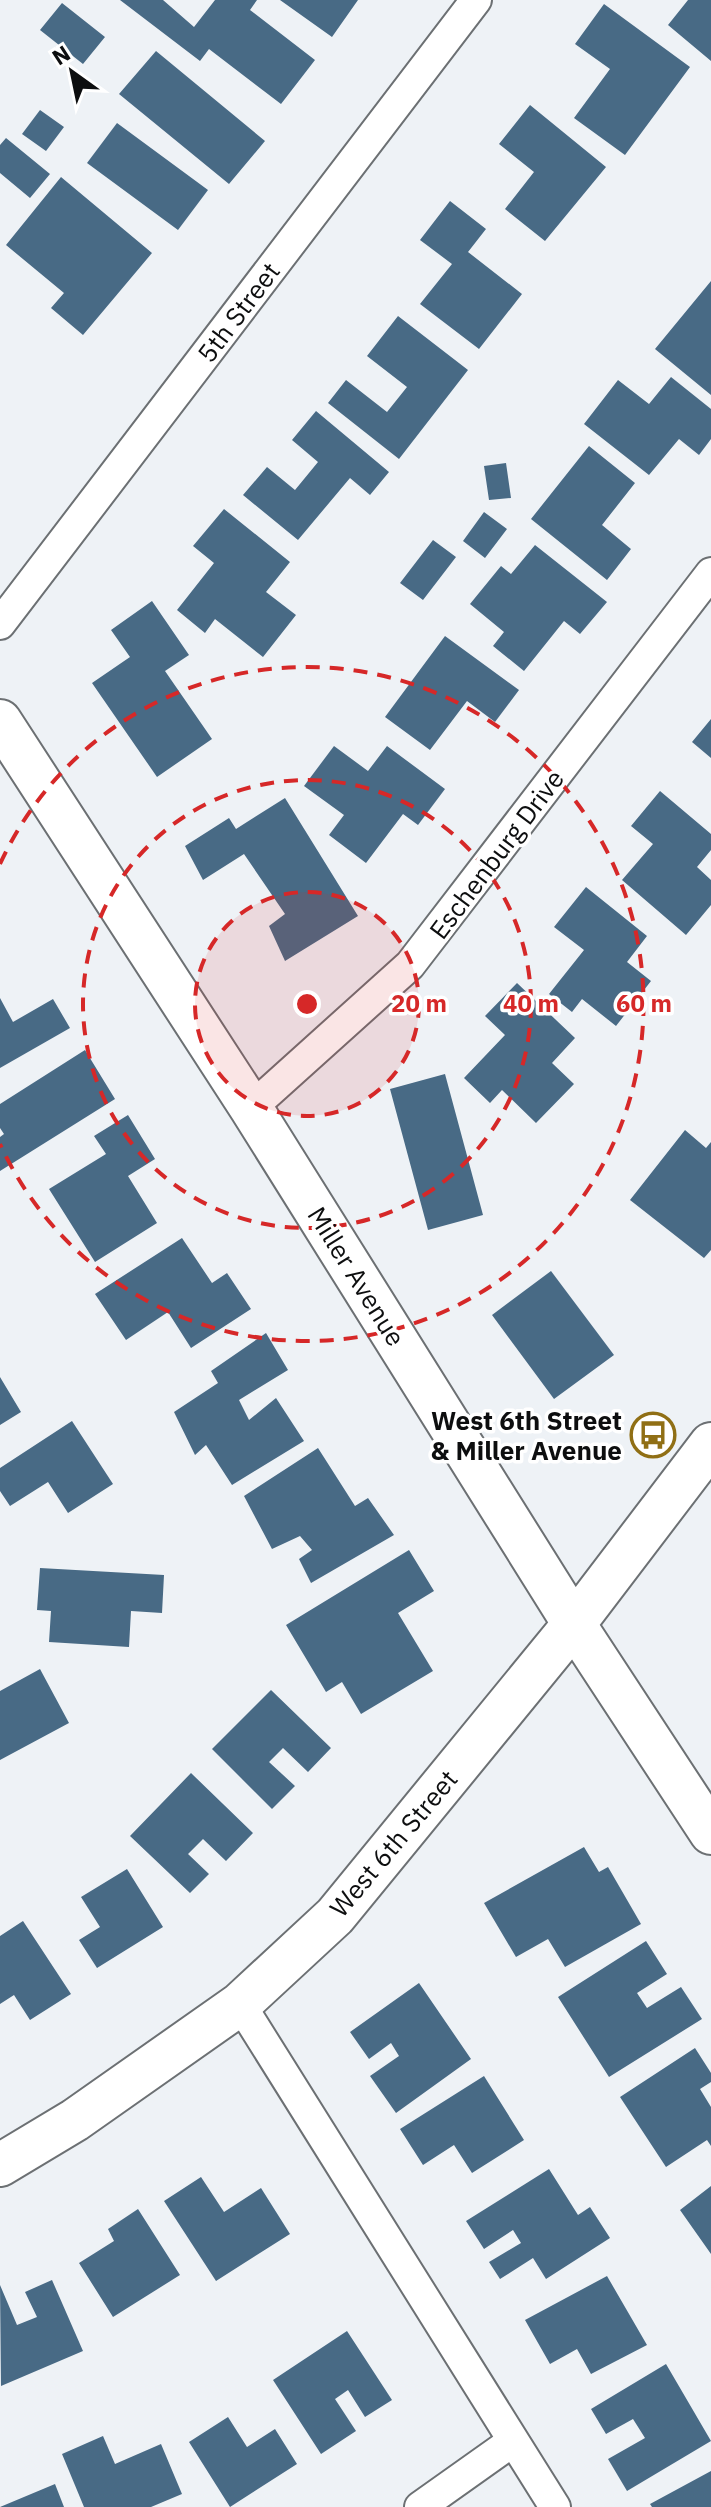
<svg xmlns="http://www.w3.org/2000/svg" width="711" height="2507" viewBox="0 0 711 2507" font-family="'IBM Plex Sans',sans-serif">
<style>
.building{fill:#486a85}
.lines{fill:none;stroke-linecap:round;stroke-linejoin:round}
.street-casing{stroke:#6c7073;stroke-width:34}
.secondary-casing{stroke:#6c7073;stroke-width:46}
.street{stroke:#fff;stroke-width:30}
.secondary{stroke:#fff;stroke-width:42}
.ring{fill:none;stroke:#d62828;stroke-width:4;stroke-dasharray:14 10}
.labels{text-anchor:middle;dominant-baseline:central;stroke-width:7;stroke-linejoin:round;paint-order:stroke}
.street-label{font-size:26px;fill:#0d0e0f;stroke:#fff}
.poi-label{font-size:26px;font-weight:bold;fill:#0d0e0f;stroke:#fff;text-anchor:end}
.centre{fill:#d62828;stroke:#fff;stroke-width:4}
.ring-label{font-size:24px;text-anchor:middle;font-weight:bold;fill:#d62828;stroke:#fff;stroke-width:7;stroke-linejoin:round;paint-order:stroke}
</style>
<rect width="100%" height="100%" fill="#eef2f6"/>
<!-- building -->
<path class="building" d="M 120,0 L 163,0 L 194,27 L 215,0 L 257,0 L 250,10 L 315,60 L 281,104 L 209,49 L 200,61 Z
M 280,0 L 358,0 L 332,37 Z
M 688,0 L 711,0 L 711,61 L 668,25 Z
M 62,3 L 105,37 L 83,64 L 40,30 Z
M 604,4 L 690,67 L 625,155 L 574,118 L 610,69 L 575,44 Z
M 156,51 L 265,141 L 229,184 L 119,94 Z
M 530,105 L 606,167 L 545,241 L 505,209 L 534,172 L 499,144 Z
M 40,110 L 64,127 L 46,151 L 22,134 Z
M 117,123 L 208,190 L 178,230 L 87,163 Z
M 6,138 L 50,174 L 30,198 L 0,173 L 0,145 Z
M 61,177 L 152,253 L 83,335 L 51,308 L 64,293 L 6,245 Z
M 450,201 L 486,229 L 468,252 L 522,294 L 479,349 L 420,304 L 452,264 L 420,240 Z
M 711,281 L 711,395 L 655,349 Z
M 398,316 L 468,370 L 399,459 L 328,403 L 346,380 L 387,412 L 407,387 L 367,356 Z
M 671,377 L 711,409 L 711,439 L 699,455 L 679,439 L 649,475 L 584,424 L 618,380 L 649,404 Z
M 316,411 L 389,472 L 370,495 L 350,478 L 298,540 L 243,495 L 267,467 L 295,490 L 318,462 L 292,440 Z
M 589,446 L 635,483 L 602,525 L 631,549 L 607,580 L 531,519 Z
M 506,463 L 511,498 L 489,500 L 484,466 Z
M 224,509 L 290,562 L 266,592 L 296,615 L 263,657 L 215,619 L 205,633 L 177,610 L 214,563 L 193,546 Z
M 484,512 L 507,529 L 485,558 L 463,541 Z
M 433,540 L 456,557 L 423,600 L 400,583 Z
M 535,545 L 607,602 L 580,634 L 564,621 L 524,671 L 493,646 L 504,632 L 470,604 L 501,566 L 511,574 Z
M 152,601 L 189,655 L 165,671 L 212,739 L 157,777 L 92,683 L 130,657 L 111,630 Z
M 445,636 L 519,690 L 495,722 L 467,701 L 430,750 L 385,717 Z
M 711,719 L 711,758 L 692,742 Z
M 334,746 L 368,771 L 387,746 L 445,789 L 418,825 L 403,814 L 366,863 L 329,835 L 344,815 L 304,786 Z
M 660,791 L 711,834 L 711,850 L 697,867 L 711,880 L 711,905 L 686,935 L 622,880 L 653,844 L 631,826 Z
M 285,798 L 358,916 L 285,961 L 269,926 L 285,914 L 244,854 L 203,880 L 185,846 L 229,818 L 236,829 Z
M 586,887 L 647,936 L 627,962 L 651,981 L 616,1026 L 582,999 L 572,1012 L 549,994 L 584,950 L 554,927 Z
M 517,983 L 575,1038 L 552,1063 L 574,1084 L 536,1123 L 502,1090 L 490,1103 L 464,1078 L 505,1035 L 485,1016 Z
M 0,998 L 13,1022 L 53,999 L 70,1028 L 0,1068 Z
M 85,1050 L 115,1099 L 0,1171 L 0,1137 L 4,1134 L 0,1128 L 0,1104 Z
M 445,1074 L 483,1215 L 428,1230 L 390,1089 Z
M 128,1115 L 155,1159 L 128,1176 L 157,1223 L 95,1262 L 49,1189 L 106,1154 L 94,1136 Z
M 685,1130 L 706,1148 L 711,1142 L 711,1250 L 704,1258 L 630,1200 Z
M 182,1238 L 212,1283 L 227,1273 L 251,1309 L 191,1348 L 168,1312 L 126,1340 L 95,1294 Z
M 551,1271 L 614,1355 L 554,1399 L 492,1315 Z
M 266,1333 L 288,1370 L 239,1400 L 249,1420 L 276,1398 L 304,1441 L 232,1485 L 206,1445 L 195,1455 L 174,1412 L 218,1383 L 211,1371 Z
M 0,1377 L 21,1412 L 0,1425 Z
M 72,1421 L 113,1484 L 68,1513 L 48,1482 L 10,1506 L 0,1491 L 0,1468 Z
M 318,1448 L 355,1506 L 368,1498 L 394,1535 L 311,1583 L 299,1559 L 312,1550 L 300,1536 L 272,1549 L 244,1496 Z
M 409,1550 L 434,1591 L 398,1613 L 433,1671 L 361,1714 L 342,1682 L 326,1692 L 286,1625 Z
M 40,1568 L 164,1575 L 162,1613 L 131,1611 L 129,1647 L 49,1642 L 51,1611 L 37,1610 Z
M 40,1669 L 69,1723 L 0,1760 L 0,1691 Z
M 271,1690 L 331,1748 L 308,1772 L 283,1748 L 269,1762 L 295,1786 L 272,1809 L 212,1749 Z
M 191,1773 L 253,1833 L 226,1861 L 203,1839 L 188,1854 L 209,1874 L 190,1893 L 130,1836 Z
M 584,1847 L 599,1872 L 608,1867 L 641,1924 L 565,1967 L 548,1939 L 516,1957 L 484,1903 Z
M 127,1869 L 163,1927 L 97,1968 L 79,1940 L 100,1927 L 81,1897 Z
M 23,1921 L 71,1994 L 30,2020 L 14,1995 L 0,2004 L 0,1936 Z
M 646,1941 L 667,1974 L 637,1993 L 647,2008 L 681,1987 L 702,2019 L 609,2077 L 558,1997 Z
M 419,1983 L 471,2059 L 396,2113 L 370,2076 L 399,2056 L 391,2043 L 369,2059 L 350,2032 Z
M 695,2048 L 711,2073 L 711,2082 L 700,2089 L 711,2107 L 711,2146 L 707,2140 L 666,2167 L 620,2097 Z
M 484,2076 L 524,2140 L 472,2173 L 454,2145 L 423,2165 L 400,2129 Z
M 549,2169 L 578,2215 L 590,2207 L 610,2238 L 546,2279 L 533,2258 L 500,2279 L 489,2262 L 521,2243 L 513,2230 L 484,2249 L 466,2221 Z
M 201,2177 L 224,2212 L 261,2188 L 290,2234 L 216,2281 L 164,2201 Z
M 711,2186 L 711,2254 L 680,2210 Z
M 138,2209 L 180,2275 L 113,2317 L 79,2263 L 114,2241 L 108,2229 Z
M 607,2276 L 647,2345 L 591,2374 L 577,2349 L 550,2364 L 525,2320 Z
M 52,2280 L 83,2351 L 1,2386 L 0,2285 L 17,2325 L 37,2317 L 25,2292 Z
M 347,2331 L 392,2400 L 365,2417 L 348,2390 L 335,2399 L 356,2431 L 321,2454 L 273,2380 Z
M 666,2364 L 711,2441 L 627,2491 L 608,2459 L 645,2438 L 633,2419 L 606,2434 L 591,2409 Z
M 228,2417 L 247,2447 L 275,2429 L 297,2464 L 230,2507 L 189,2442 Z
M 103,2436 L 115,2464 L 161,2444 L 182,2494 L 151,2507 L 84,2507 L 62,2454 Z
M 711,2471 L 711,2507 L 652,2507 L 650,2504 Z
M 55,2484 L 64,2507 L 0,2507 Z"/>
<g class="lines">
<!-- street casing -->
<g class="street-casing">
<path id="street" d="M 0,624 L 476,0
M 251,1108 L 410,965 L 711,573
M 240,2004 L 555,2507
M 420,2507 L 513,2441"/>
</g>
<!-- secondary casing -->
<g class="secondary-casing">
<path id="secondary" d="M 0,721 L 251,1108 L 574,1624 L 711,1833
M 0,2165 L 75,2120 L 240,2004 L 335,1916 L 574,1624 L 711,1444"/>
</g>
<!-- street -->
<use href="#street" class="street"/>
<!-- secondary -->
<use href="#secondary" class="secondary"/>
</g>
<!-- distance rings -->
<circle cx="307" cy="1004" r="112" fill="#d62828" fill-opacity=".12"/>
<g class="ring">
<circle cx="307" cy="1004" r="112"/>
<circle cx="307" cy="1004" r="224"/>
<path d="M0 864A337 337 0 1 1 0 1144"/>
</g>
<!-- icons -->
<defs>
<g id="bus-ring" transform="scale(2.3)"><circle r="9.5" fill="#fff" stroke="#906f15" stroke-width="1.5"/><path d="M-5-6H5V4H4V6H2V4H-2V6H-4V4H-5ZM-3.5-4V0h7V-4ZM-3.5 1.2v1.5H-2V1.2ZM2 1.2v1.5H3.5V1.2Z" fill="#906f15"/></g>
</defs>
<g fill-rule="evenodd">
<use href="#bus-ring" x="653" y="1435"/>
</g>
<g class="labels">
<!-- street labels -->
<g class="street-label">
<text transform="translate(238 312) rotate(-53)">5th Street</text>
<text transform="translate(496 854) rotate(-53)">Eschenburg Drive</text>
<text transform="translate(357 1276) rotate(58)">Miller Avenue</text>
<text transform="translate(393 1843) rotate(-50)">West 6th Street</text>
</g>
<!-- poi labels -->
<g class="poi-label">
<text x="622" y="1420">West 6th Street<tspan x="622" dy="30">&amp; Miller Avenue</tspan></text>
</g>
</g>
<circle cx="307" cy="1004" r="12" class="centre"/>
<g class="ring-label">
<text x="419" y="1012">20 m</text>
<text x="531" y="1012">40 m</text>
<text x="644" y="1012">60 m</text>
</g>
<!-- north arrow -->
<g transform="translate(72 72) rotate(327)" stroke="#ffffff" stroke-width="6" paint-order="stroke">
<path d="M0-6L14 30L0 20L-14 30Z" fill="#0d0e0f"/>
<text y="-12" font-size="22" font-weight="bold" text-anchor="middle" fill="#0d0e0f">N</text>
</g>
</svg>
